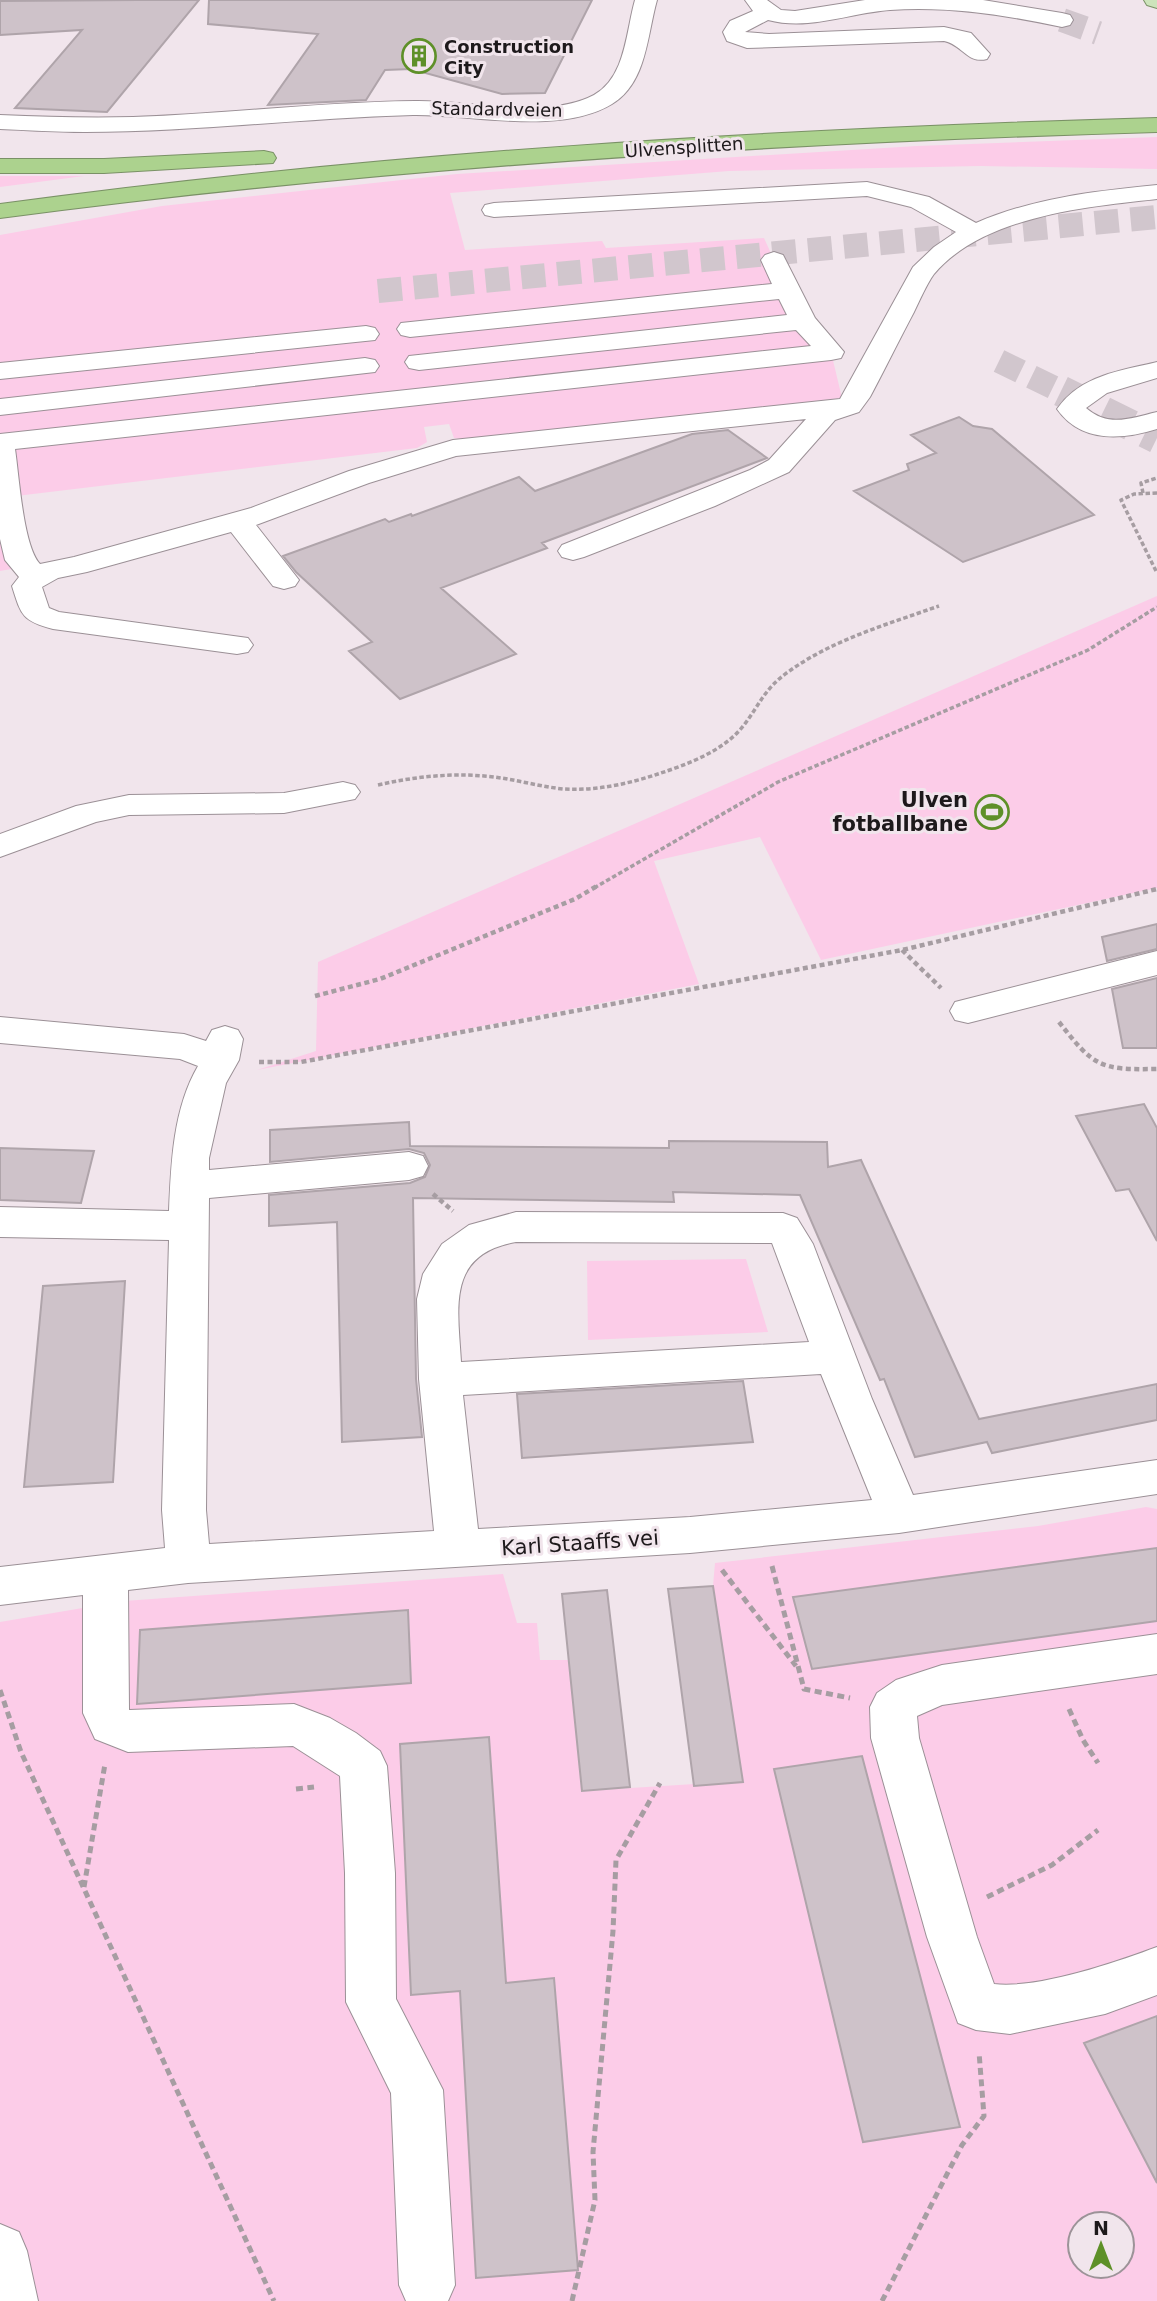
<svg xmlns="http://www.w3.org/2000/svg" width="1157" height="2301" viewBox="0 0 1157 2301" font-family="'DejaVu Sans',sans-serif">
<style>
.green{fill:#fccce8;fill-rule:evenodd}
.building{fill:#cec2c9;stroke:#afa4aa;stroke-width:2}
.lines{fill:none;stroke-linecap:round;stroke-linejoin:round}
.minor-tunnel-far1{stroke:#d1c6cd;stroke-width:24;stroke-dasharray:24 12;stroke-linecap:butt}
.minor-tunnel{stroke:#d1c6cd;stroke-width:31;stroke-dasharray:31 16;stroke-linecap:butt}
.minor-casing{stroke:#9b9096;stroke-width:2}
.major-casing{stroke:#7a9166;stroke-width:2}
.highway-casing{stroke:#7a9166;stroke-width:2}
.path-far2{stroke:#a69da2;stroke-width:3.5;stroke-dasharray:4.5 2.5;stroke-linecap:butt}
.path-far1{stroke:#a69da2;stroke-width:4.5;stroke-dasharray:5 3.5;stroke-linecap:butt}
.path{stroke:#a69da2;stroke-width:5;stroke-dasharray:7 4.5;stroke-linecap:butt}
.minor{fill:#fff;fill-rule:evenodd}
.major{fill:#cde4bb;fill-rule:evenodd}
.highway{fill:#acd28e;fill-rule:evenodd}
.labels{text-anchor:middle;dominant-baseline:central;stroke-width:6;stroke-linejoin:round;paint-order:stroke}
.far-poi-label{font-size:18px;font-weight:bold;fill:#1d191b;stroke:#f1e5ec;text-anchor:start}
.far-street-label{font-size:18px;fill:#1d191b;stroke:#f1e5ec}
.poi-label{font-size:21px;font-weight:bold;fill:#1d191b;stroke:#f1e5ec;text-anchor:end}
.street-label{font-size:21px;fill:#1d191b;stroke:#f1e5ec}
</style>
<rect width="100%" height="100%" fill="#f1e5ec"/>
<!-- green -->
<path class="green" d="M 1157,137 L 1157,169 L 981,166 L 729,171 L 450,193 L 465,250 L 602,241 L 606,248 L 764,238 L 774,260 L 831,352 L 842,398 L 471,441 L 454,438 L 449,424 L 424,427 L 427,442 L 417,448 L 8,497 L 17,568 L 0,571 L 0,235 L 162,206 L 457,174 L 917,146 Z
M 0,176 L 84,176 L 0,187 Z
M 1157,596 L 1157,888 L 821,960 L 760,837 L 654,861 L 699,984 L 257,1070 L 316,1051 L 318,962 Z
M 746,1259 L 768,1332 L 588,1340 L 587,1261 Z
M 1146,1507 L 1157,1509 L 1157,2301 L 0,2301 L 0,1622 L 124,1601 L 503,1574 L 517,1623 L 537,1623 L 540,1660 L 569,1660 L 582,1791 L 743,1781 L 713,1586 L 715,1563 L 1038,1526 ZM 1080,2224 L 1122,2224 L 1122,2266 L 1080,2266 Z"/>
<!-- building -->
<path class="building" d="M 138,0 L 199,0 L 107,112 L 15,108 L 82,30 L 0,35 L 0,1 Z
M 209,0 L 592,0 L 545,93 L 502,94 L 411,69 L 385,70 L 366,100 L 268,105 L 318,34 L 208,24 Z
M 959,417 L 973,426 L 992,429 L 1094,515 L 963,562 L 854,491 L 909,470 L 907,464 L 936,453 L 911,435 Z
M 728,430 L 767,458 L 542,543 L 547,548 L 441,588 L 516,654 L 400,699 L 349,651 L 372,642 L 296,572 L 283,556 L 385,519 L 389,522 L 411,514 L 412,516 L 519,477 L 535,491 L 692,434 Z
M 1157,924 L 1157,949 L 1107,961 L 1102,937 Z
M 1157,978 L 1157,1048 L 1123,1048 L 1112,989 Z
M 1144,1104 L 1157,1128 L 1157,1241 L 1129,1189 L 1116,1191 L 1076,1116 Z
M 409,1122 L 410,1146 L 669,1148 L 669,1141 L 827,1142 L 828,1167 L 861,1160 L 979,1419 L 1157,1384 L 1157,1420 L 992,1453 L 987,1442 L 915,1457 L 884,1379 L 880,1380 L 800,1195 L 673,1192 L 674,1202 L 413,1198 L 416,1379 L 422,1437 L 342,1442 L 337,1222 L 269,1226 L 269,1195 L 410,1183 L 425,1177 L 430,1165 L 424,1153 L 409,1149 L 270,1162 L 270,1130 Z
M 0,1148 L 94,1151 L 81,1203 L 0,1200 Z
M 125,1281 L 113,1482 L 24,1487 L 43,1286 Z
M 743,1381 L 753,1442 L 522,1458 L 517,1394 Z
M 1157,1548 L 1157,1621 L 882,1659 L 812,1669 L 793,1597 Z
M 713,1586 L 743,1782 L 694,1786 L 668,1589 Z
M 607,1590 L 630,1787 L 582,1791 L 562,1594 Z
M 408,1610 L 411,1683 L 137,1704 L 140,1630 Z
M 489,1737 L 506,1983 L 554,1978 L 578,2270 L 476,2278 L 460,1991 L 411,1995 L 400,1744 Z
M 862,1756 L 960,2127 L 863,2142 L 774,1769 Z
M 1157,2016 L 1157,2183 L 1084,2043 Z"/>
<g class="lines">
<!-- minor-tunnel-far1 -->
<path class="minor-tunnel-far1" d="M 1062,20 L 1098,33
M 378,291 L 1157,217
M 999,361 L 1065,393"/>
<!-- minor-tunnel -->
<path class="minor-tunnel" d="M 1061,391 L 1157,438"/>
<!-- minor casing -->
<g class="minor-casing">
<path id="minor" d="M 635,0 L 657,0 C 647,35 647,83 612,104 C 559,136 472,114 413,115 C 303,118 194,132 85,132 C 56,132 28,130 0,129 L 0,115 C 45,117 89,118 133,117 C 227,114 321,102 415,101 C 467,100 548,120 594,95 C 626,77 626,31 635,0 Z
M 745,0 L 767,0 L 781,10 L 795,11 L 865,0 L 983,0 L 1062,13 L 1070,15 L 1073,20 L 1070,25 L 1062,27 C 1006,15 948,6 890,10 C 849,13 809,31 768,20 L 745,32 L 769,34 L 944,27 L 971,33 L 990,54 L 987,59 C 967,64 963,45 944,41 L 747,48 L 727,41 L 723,32 L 730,21 L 753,11 Z
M 867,182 L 929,197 L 976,223 C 1033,198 1096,191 1157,185 L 1157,199 C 1086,207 983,216 934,274 C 926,285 920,300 914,312 C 899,340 885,369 870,397 L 859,412 L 835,420 L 789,472 L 715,506 L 584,557 L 573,560 L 562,557 L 558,551 L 562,545 L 750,470 L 769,460 L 806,419 L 456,456 L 369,483 L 256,525 L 299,580 L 295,586 L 284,589 L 273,586 L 231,532 L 87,572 L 58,578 L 42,587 L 49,608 L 59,612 L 248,638 L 253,645 L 248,652 L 237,654 L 53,629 C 22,621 21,615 12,586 L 19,577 L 5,560 L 0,539 L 0,434 L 811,346 L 796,330 L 419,370 L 409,368 L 405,362 L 409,356 L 787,315 L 779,299 L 410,337 L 401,335 L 397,329 L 401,323 L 772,284 L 761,260 L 765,255 L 774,252 L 783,255 L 815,318 L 844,352 L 841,358 L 831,360 L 15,449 C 19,475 23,546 40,564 L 74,557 L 251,508 L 349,471 L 453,440 L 840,399 L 913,267 L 934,247 L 956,232 L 911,207 L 867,196 L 494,217 L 485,215 L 482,210 L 485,205 L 494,203 Z
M 366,326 L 375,328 L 379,334 L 375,340 L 0,379 L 0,363 Z
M 365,358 L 375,360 L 379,366 L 375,372 L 0,415 L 0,399 Z
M 1157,362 L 1157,378 L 1107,393 L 1086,408 C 1109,428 1131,418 1157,412 L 1157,429 C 1122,440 1081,443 1057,409 C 1081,375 1120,371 1157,362 Z
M 343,782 L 355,785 L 360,792 L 355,799 L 284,813 L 129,815 L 96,822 L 0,857 L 0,834 L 76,806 L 129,795 L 284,793 Z
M 1157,951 L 1157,975 L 968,1023 L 955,1020 L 950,1011 L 955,1002 Z
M 0,1017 L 184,1034 L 206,1041 L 212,1030 L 225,1026 L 238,1030 L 243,1039 L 239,1060 L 226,1083 L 209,1158 L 209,1170 L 409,1152 L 423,1156 L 428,1166 L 423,1176 L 409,1180 L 209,1198 L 206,1510 L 209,1544 L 434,1531 L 419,1379 L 417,1299 L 423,1274 L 442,1244 L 469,1225 L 516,1212 L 783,1213 L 797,1218 L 813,1244 L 872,1399 L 913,1495 L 1157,1460 L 1157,1494 L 899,1533 L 690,1553 L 188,1583 L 128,1590 L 129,1710 L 294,1704 L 330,1718 L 356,1733 L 380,1751 L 387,1766 L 395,1873 L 396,1999 L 443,2090 L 455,2285 L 448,2301 L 406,2301 L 399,2285 L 391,2093 L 346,2002 L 345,1873 L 340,1776 L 293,1746 L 128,1752 L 95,1739 L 83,1713 L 83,1595 L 0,1605 L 0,1567 L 165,1548 L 162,1510 L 169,1240 L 0,1237 L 0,1207 L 169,1211 C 171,1163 173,1109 198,1066 L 180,1059 L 0,1043 ZM 516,1242 L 772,1243 L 809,1342 L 461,1362 C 458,1308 446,1254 516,1242 ZM 821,1374 L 872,1500 L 690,1517 L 478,1529 L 463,1395 Z
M 1157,1634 L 1157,1674 L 942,1705 L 917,1716 L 919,1738 L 977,1937 L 994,1984 C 1038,1989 1114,1963 1157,1947 L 1157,1995 L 1105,2014 L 1010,2034 L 976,2030 L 958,2023 L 927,1937 L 871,1738 L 870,1707 L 877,1693 L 896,1680 L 942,1665 Z
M 0,2224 L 19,2232 L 27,2251 L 38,2301 L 0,2301 Z"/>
</g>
<!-- major casing -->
<g class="major-casing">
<path id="major" d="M 1144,0 L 1157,0 L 1157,8 L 1147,5 Z"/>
</g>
<!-- highway casing -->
<g class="highway-casing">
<path id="highway" d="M 1157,118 L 1157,132 C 771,143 383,167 0,218 L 0,204 C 383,152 771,129 1157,118 Z
M 264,151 L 273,153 L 276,158 L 273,163 L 104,173 L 0,173 L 0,159 L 104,159 Z"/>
</g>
<!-- path-far2 -->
<path class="path-far2" d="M 1143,493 L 1141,483 L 1157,478
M 1157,493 L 1134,494 L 1121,500 L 1157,573
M 378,785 C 413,777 448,773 484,776 C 511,778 536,786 563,789 C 595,791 628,784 658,774 C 688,764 724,751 744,725 C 760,704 765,688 788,672 C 832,640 888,624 939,606
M 594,888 L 778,782 L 1088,650 L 1157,607"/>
<!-- path-far1 -->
<path class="path-far1" d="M 902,950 L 941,988
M 315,996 L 380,979 L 575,899 L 597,886
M 1059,1022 C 1094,1067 1100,1070 1157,1069
M 259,1062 L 301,1062 L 902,950 L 1157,889
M 433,1194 L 453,1211"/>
<!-- path -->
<path class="path" d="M 772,1566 L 804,1689 L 850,1698
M 722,1570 L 796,1666
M 0,1690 L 21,1752 L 274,2301
M 1069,1709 L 1083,1740 L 1098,1763
M 296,1789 L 314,1787
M 84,1887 L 105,1764
M 987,1897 L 1052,1865 L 1098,1830
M 572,2301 L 595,2200 L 593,2152 L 613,1931 L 616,1860 L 660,1783
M 882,2301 L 962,2145 L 984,2116 L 979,2052"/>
<!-- minor -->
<use href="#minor" class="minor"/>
<!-- major -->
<use href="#major" class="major"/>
<!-- highway -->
<use href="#highway" class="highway"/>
</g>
<!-- icons -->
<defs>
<g id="building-ring" transform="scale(1.75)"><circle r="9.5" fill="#f1e5ec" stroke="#5e9028" stroke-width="1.5"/><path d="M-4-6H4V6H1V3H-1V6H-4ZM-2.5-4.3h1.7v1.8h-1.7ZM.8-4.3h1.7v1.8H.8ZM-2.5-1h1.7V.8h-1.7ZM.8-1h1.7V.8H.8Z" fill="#5e9028"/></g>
<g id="stadium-ring" transform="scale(1.75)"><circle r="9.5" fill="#f1e5ec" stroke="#5e9028" stroke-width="1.5"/><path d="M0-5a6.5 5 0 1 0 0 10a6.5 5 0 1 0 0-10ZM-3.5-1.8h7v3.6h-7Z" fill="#5e9028"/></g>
</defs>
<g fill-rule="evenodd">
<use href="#building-ring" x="419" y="56"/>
<use href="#stadium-ring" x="992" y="812"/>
</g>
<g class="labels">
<!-- far-poi labels -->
<g class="far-poi-label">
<text x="444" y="46">Construction<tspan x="444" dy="21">City</tspan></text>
</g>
<!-- far-street labels -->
<g class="far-street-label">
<text transform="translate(497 109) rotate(1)">Standardveien</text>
<text transform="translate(684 147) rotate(-4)">Ulvensplitten</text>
</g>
<!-- poi labels -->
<g class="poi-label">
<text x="968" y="800">Ulven<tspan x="968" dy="24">fotballbane</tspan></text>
</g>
<!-- street labels -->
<g class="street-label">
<text transform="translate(580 1543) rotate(-4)">Karl Staaffs vei</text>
</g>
</g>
<!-- north arrow -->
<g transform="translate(1101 2245)"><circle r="33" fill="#f1e5ec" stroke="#9c9398" stroke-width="2"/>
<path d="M0-5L12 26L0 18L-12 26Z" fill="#5e9028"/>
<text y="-10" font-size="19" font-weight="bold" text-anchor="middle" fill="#1d191b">N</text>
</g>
</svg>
